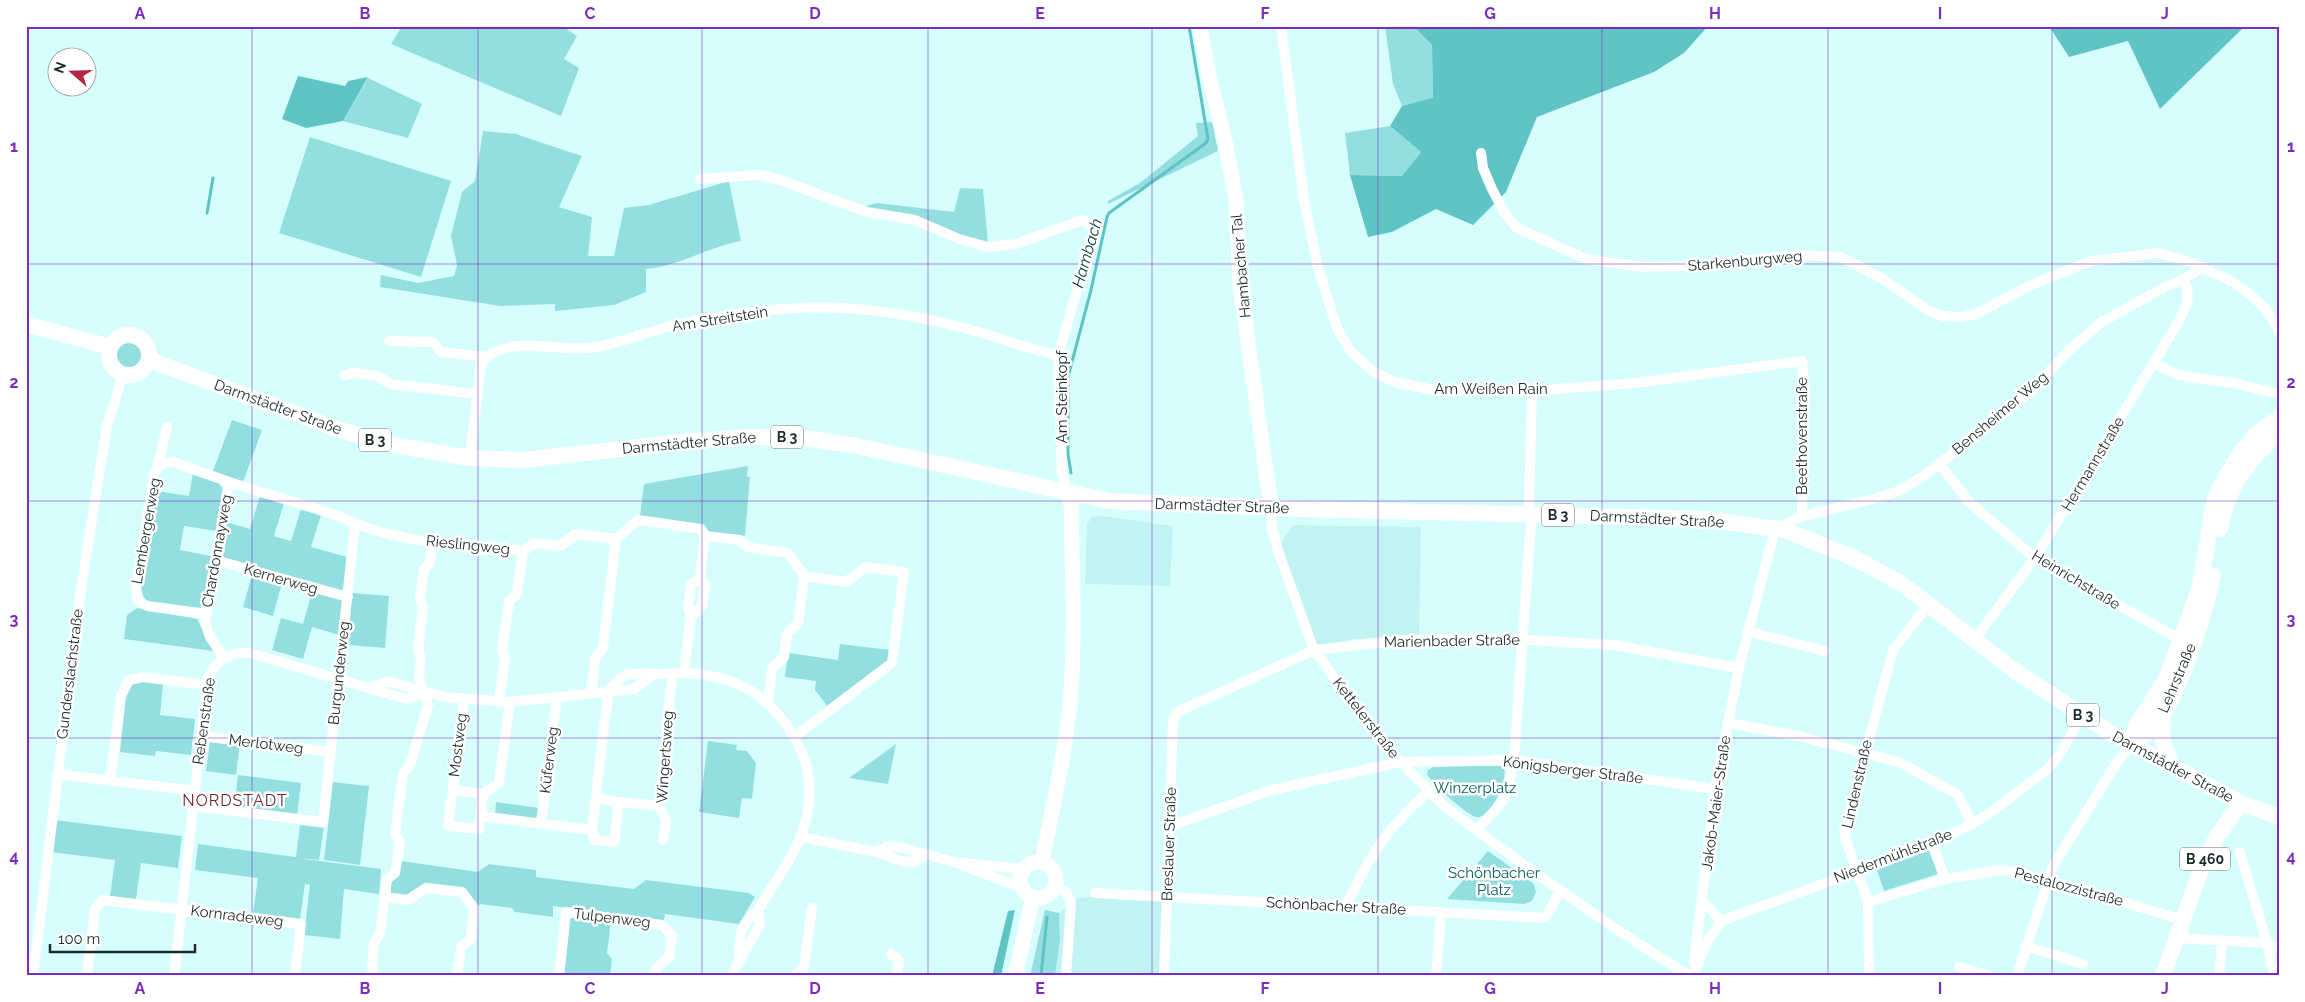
<svg xmlns="http://www.w3.org/2000/svg" width="2305" height="1002" viewBox="0 0 2305 1002" font-family="Raleway,sans-serif">
<style>
.built{fill:#c2f3f3}
.green{fill:#93dfe0}
.forest{fill:#60c4c5}
.lines{fill:none;stroke-linecap:round;stroke-linejoin:round}
.stream{stroke:#5fc3c4;stroke-width:3}
.street{stroke:#fff;stroke-width:10}
.secondary{stroke:#fff;stroke-width:15}
.primary{stroke:#fff;stroke-width:16}
.grid{fill:none;stroke:#7b2cbf;stroke-width:1;stroke-opacity:0.55}
.labels{text-anchor:middle;dominant-baseline:central;stroke-width:5;stroke-linejoin:round;paint-order:stroke}
.shield{fill:#fff;stroke:#606b6b;stroke-width:1}
.shield-label{font-size:14px;font-weight:bold;fill:#1c2b2b}
.street-label{font-size:15px;fill:#1c2b2b;stroke:#fff}
.park-label{font-size:15px;fill:#035f60;stroke:#fff}
.water-label{font-size:16px;font-style:italic;fill:#07393a;stroke:#fff}
.neighbourhood-label{font-size:16px;letter-spacing:1px;fill:#6d262e;stroke:#fff}
.neatline{fill:none;stroke:#7b2cbf;stroke-width:2}
.grid-label{font-size:16px;text-anchor:middle;font-weight:bold;fill:#7b2cbf}
</style>
<rect width="100%" height="100%" fill="#d6fefe"/>
<!-- built -->
<path class="built" d="M 1102,516 L 1173,526 L 1170,586 L 1085,584 L 1087,524 L 1092,517 Z
M 1293,525 L 1421,527 L 1419,635 L 1352,639 L 1315,648 L 1280,544 Z
M 1091,897 L 1121,900 L 1163,901 L 1160,976 L 1055,976 L 1060,940 L 1059,913 L 1078,898 Z"/>
<!-- green -->
<path class="green" d="M 402,26 L 562,26 L 577,36 L 564,59 L 579,68 L 561,116 L 391,44 Z
M 1385,26 L 1413,26 L 1432,45 L 1433,99 L 1402,106 L 1393,84 Z
M 368,78 L 422,104 L 408,138 L 343,121 Z
M 1212,122 L 1218,151 L 1108,204 L 1108,201 L 1140,183 L 1198,136 L 1196,123 Z
M 1390,126 L 1421,152 L 1402,176 L 1350,175 L 1345,133 Z
M 483,131 L 516,134 L 582,156 L 559,207 L 592,217 L 588,256 L 614,256 L 624,208 L 649,205 L 729,181 L 741,241 C 708,247 679,266 646,269 L 646,292 L 614,305 L 555,311 L 555,304 L 500,306 L 380,287 L 381,275 L 418,283 L 454,276 L 457,265 L 451,236 L 462,192 L 475,181 Z
M 310,137 L 451,181 L 421,277 L 279,233 Z
M 960,188 L 983,189 L 988,244 L 863,207 L 877,203 L 954,212 Z
M116 355a14 14 0 1 1 28 0a14 14 0 1 1-28 0Z
M 232,420 L 262,430 L 243,482 L 213,471 Z
M 748,466 L 747,477 L 750,477 L 745,535 L 743,536 L 709,532 L 704,525 L 640,516 L 644,484 Z
M 193,473 L 218,482 L 223,489 L 216,531 L 184,526 L 180,550 L 211,556 L 204,604 L 200,608 L 150,602 L 145,599 L 140,590 L 156,491 L 189,496 Z
M 260,496 L 284,503 L 274,536 L 291,541 L 301,509 L 321,515 L 311,547 L 347,557 L 344,589 L 341,591 L 222,557 L 220,554 L 226,522 L 250,529 Z
M 252,575 L 282,583 L 273,616 L 243,607 Z
M 312,592 L 341,600 L 343,603 L 340,635 L 312,627 L 303,659 L 272,650 L 281,618 L 303,624 Z
M 352,593 L 389,596 L 385,648 L 348,645 Z
M 137,608 L 197,619 L 213,651 L 124,639 L 127,615 Z
M 840,644 L 890,650 L 888,661 L 828,707 L 815,690 L 816,681 L 785,677 L 788,653 L 838,660 Z
M 142,682 L 163,684 L 160,715 L 195,719 L 191,755 L 156,751 L 155,756 L 120,752 L 126,695 L 131,685 Z
M 210,741 L 240,744 L 236,775 L 206,771 Z
M 708,741 L 737,745 L 736,750 L 747,751 L 756,763 L 752,799 L 742,798 L 739,818 L 699,812 Z
M 896,744 L 888,784 L 849,778 Z
M 1474,766 L 1500,766 L 1504,768 C 1508,780 1490,820 1476,817 C 1468,816 1430,782 1427,774 L 1428,770 L 1433,767 Z
M 238,775 L 301,783 L 297,816 L 234,808 Z
M 333,782 L 369,786 L 360,865 L 324,860 Z
M 496,802 L 539,808 L 540,815 L 532,820 L 495,815 Z
M 55,820 L 182,836 L 178,868 L 141,863 L 136,899 L 110,896 L 115,860 L 51,852 Z
M 300,825 L 324,828 L 319,860 L 297,858 L 381,869 L 379,894 L 344,889 L 340,939 L 304,935 L 310,885 L 305,884 L 300,919 L 253,913 L 258,878 L 195,870 L 198,844 L 296,857 Z
M 1930,848 L 1938,874 L 1884,891 L 1877,870 Z
M 1488,851 L 1534,884 L 1536,892 L 1532,901 L 1524,904 L 1447,899 Z
M 401,861 L 478,872 L 489,864 L 536,870 L 536,877 L 634,889 L 646,880 L 749,893 L 755,897 L 739,924 L 665,914 L 664,921 L 553,906 L 553,917 L 515,912 L 512,908 L 480,904 L 479,906 L 466,889 L 425,883 L 408,896 L 391,893 L 391,882 Z
M 1045,910 L 1059,913 L 1060,940 L 1055,976 L 1030,976 Z
M 572,917 L 611,922 L 607,953 L 612,959 L 610,976 L 564,975 L 570,919 Z"/>
<!-- forest -->
<path class="forest" d="M 1413,26 L 1708,26 L 1684,53 L 1654,72 L 1537,117 L 1506,192 L 1473,225 L 1436,209 L 1392,232 L 1368,237 L 1350,175 L 1402,176 L 1421,152 L 1390,126 L 1402,106 L 1433,98 L 1432,45 Z
M 2049,26 L 2245,26 L 2160,109 L 2128,41 L 2069,57 Z
M 298,76 L 345,86 L 348,81 L 368,77 L 343,121 L 306,128 L 282,119 Z
M 1015,910 L 1001,976 L 992,976 L 1008,911 Z"/>
<g class="lines">
<!-- stream -->
<path class="stream" d="M 207,213 L 213,178
M 1071,473 L 1068,454 L 1068,377 L 1091,290 L 1107,217 L 1109,213 L 1206,143 L 1208,139 L 1189,26
M 1041,976 L 1047,917"/>
<!-- street -->
<path class="street" d="M 1281,26 L 1304,200 L 1318,268 L 1337,328 L 1352,353 L 1374,372 L 1394,382 L 1439,391 L 1532,391 L 1635,383 L 1802,361 L 1805,392 L 1802,510 L 1804,516
M 1481,153 L 1483,168 L 1492,189 L 1504,212 L 1517,228 L 1586,259 L 1642,267 L 1692,266 L 1796,255 L 1841,257 L 1883,279 L 1929,311 L 1943,316 L 1960,317 L 1976,314 L 2033,284 L 2091,261 L 2159,253 L 2190,262 L 2231,281 L 2247,292 L 2266,309 L 2279,331
M 700,179 L 758,175 L 777,179 L 867,212 L 915,220 L 959,239 L 988,247 L 1016,244 L 1082,220 C 1090,223 1094,227 1093,236 L 1058,355 L 1062,472 L 1068,493
M 389,341 L 433,342 L 441,352 L 486,357
M 2154,363 L 2178,375 L 2232,383 L 2279,394
M 345,375 L 354,373 L 378,376 L 390,384 L 476,394
M 470,458 L 481,364 C 505,331 558,354 595,347 C 621,343 646,332 671,326 C 708,317 746,312 784,309 C 843,304 907,313 964,328 C 996,336 1026,349 1058,355
M 1940,464 L 1968,501 L 2035,558 L 2181,640
M 157,469 L 167,427
M 1271,507 L 1272,530 L 1279,554 L 1314,650 L 1382,743 L 1444,806 L 1524,865 L 1619,931 L 1689,976
M 1784,530 L 1787,523 L 1804,516 L 1877,498 L 1899,491 L 1925,475 L 2031,392 L 2066,353 L 2100,323 L 2165,287 L 2184,279 L 2203,267
M 215,560 L 348,597
M 206,614 L 147,606 L 138,601 L 136,586 L 154,475 C 158,466 163,461 173,462 L 229,482
M 691,617 L 702,606 L 705,585 L 700,578
M 1747,631 L 1824,651
M 1975,639 L 2035,558 L 2176,326 C 2186,307 2192,300 2184,279
M 224,658 L 210,637 L 205,622 L 229,482 L 339,516 C 384,539 434,542 483,550 L 488,546 L 523,551 L 535,543 L 560,546 L 576,534 L 616,539 L 638,520 L 701,529 L 705,536 L 740,540 L 747,547 L 788,553 L 804,576 L 846,582 L 866,567 L 904,572 L 892,663 L 794,737
M 684,672 L 691,617 L 688,606 L 691,585 L 700,578 L 705,536
M 370,688 L 388,681 L 445,697 L 510,702 L 634,689 L 653,675
M 606,692 C 612,687 619,678 626,675 C 634,672 655,674 664,674 C 715,670 757,683 787,726 C 804,751 811,770 809,801 C 807,841 778,876 758,910 C 739,926 739,936 739,959
M 591,694 L 595,659 L 603,647 L 616,539
M 464,700 L 448,826 L 479,829 L 483,794
M 499,702 L 505,657 L 502,650 L 509,601 L 517,594 L 523,551
M 768,702 L 772,668 L 784,657 L 787,634 L 798,623 L 804,576
M 1728,723 L 1799,736 L 1899,762 L 1958,795 L 1972,824
M 201,736 L 331,752
M 57,774 L 195,791
M 110,781 L 121,696 L 129,680 L 143,677 L 207,685
M 453,790 L 483,794 L 499,783 L 510,702
M 596,798 L 619,802 L 614,842 L 594,840 L 592,830 L 605,718 L 608,702 L 606,692
M 619,802 L 659,806
M 193,806 L 323,822 L 355,524
M 480,816 L 592,830
M 541,823 L 557,697
M 1170,826 L 1272,790 L 1400,762 L 1514,760 L 1715,789
M 1477,830 L 1503,801 L 1510,779 L 1514,760 L 1531,521 L 1529,506 L 1532,391
M 801,837 L 876,852 L 901,861 L 915,862 L 926,855
M 663,840 L 666,821 L 659,806 L 668,737 L 666,728 L 673,673
M 1932,844 L 1945,879
M 876,852 L 889,846 L 904,848 L 957,863 L 1022,888
M 2240,852 L 2267,943 L 2274,976
M 963,863 L 1024,869
M 1054,886 L 1066,892 L 1071,903 L 1066,976
M 1095,893 L 1545,918 L 1561,890
M 385,897 L 408,900 L 426,888 L 462,892 L 474,909 L 471,939 L 461,947 L 457,976
M 1703,901 L 1721,921
M 1868,902 L 1945,879 L 2000,870 L 2009,871 L 2114,899 L 2182,920
M 1346,906 C 1370,855 1386,829 1429,791
M 2177,938 L 2267,943 L 2279,948
M 2025,946 L 2083,964
M 891,954 L 899,960 L 897,976
M 1694,962 L 1715,789 L 1739,668 L 1775,529
M 1959,967 L 1990,976
M 33,976 L 81,588 L 107,426 L 123,375
M 87,976 L 95,909 L 102,900 L 301,924 L 295,976
M 174,976 L 207,685 C 210,663 229,651 250,653 L 406,699 L 424,692
M 373,976 L 372,964 L 374,943 L 380,933 L 387,879 L 395,873 L 400,842 L 395,834 L 403,774 L 410,765 L 428,705 L 419,678 L 421,655 L 418,650 L 423,606 L 420,600 L 424,569 L 430,563 L 432,548 L 438,543
M 559,976 L 566,912 L 662,925 L 672,935 L 669,957 L 656,969 L 655,976
M 731,976 L 760,925 L 758,910
M 795,976 L 804,968 L 812,908
M 1164,976 L 1173,721 L 1177,712 L 1314,650 L 1405,640 L 1492,638 L 1614,645 L 1739,668
M 1436,976 L 1441,911
M 1693,976 L 1707,942 L 1721,921 L 1932,844 L 1972,824 L 1993,811 L 2049,768 L 2061,752 L 2082,715
M 1869,976 L 1868,902 L 1845,837 L 1845,830 L 1893,650 L 1929,604
M 2017,976 L 2053,866 L 2116,764 L 2131,745
M 2219,976 L 2222,942"/>
<!-- secondary -->
<path class="secondary" d="M 1200,26 L 1209,75 L 1225,141 L 1236,199 L 1240,284 L 1271,507
M 1042,862 C 1052,809 1065,756 1070,702 C 1076,636 1072,570 1071,504 L 1068,493
M1020 880a18 18 0 1 1 36 0a18 18 0 1 1-36 0Z
M 1015,976 L 1033,897"/>
<!-- primary -->
<path class="primary" d="M 26,324 L 110,347
M109 355a20 20 0 1 1 40 0a20 20 0 1 1-40 0Z
M 149,360 L 337,429 L 388,444 L 470,458 L 524,460 L 690,441 L 749,437 L 804,438 L 857,446 L 1109,501 L 1302,509 L 1705,519 L 1784,530 L 1854,558 L 1902,584 L 2015,671 L 2112,734 L 2241,803 L 2279,817
M 2220,529 C 2228,486 2247,461 2279,432
M 2162,717 L 2163,741 L 2173,767
M 2131,745 L 2136,726 L 2165,681 L 2188,620 L 2200,586 L 2214,502 L 2220,487 L 2241,452 L 2255,435 L 2279,417
M 2131,745 C 2143,737 2154,729 2162,716 C 2183,682 2205,615 2213,575
M 2163,976 L 2203,864 L 2218,835 L 2241,803"/>
</g>
<!-- grid -->
<path class="grid" d="M 252,26 L 252,976M 478,26 L 478,976M 702,26 L 702,976M 928,26 L 928,976M 1152,26 L 1152,976M 1378,26 L 1378,976M 1602,26 L 1602,976M 1828,26 L 1828,976M 2052,26 L 2052,976M 26,264 L 2279,264M 26,501 L 2279,501M 26,738 L 2279,738"/>
<g class="labels">
<!-- shield labels -->
<g class="shield">
<rect x="771" y="425.5" width="32" height="23" rx="4"/>
<rect x="359" y="428.5" width="32" height="23" rx="4"/>
<rect x="1542" y="503.5" width="32" height="23" rx="4"/>
<rect x="2067" y="703.5" width="32" height="23" rx="4"/>
<rect x="2180" y="847.5" width="50" height="23" rx="4"/>
</g>
<g class="shield-label">
<text x="787" y="437">B 3</text>
<text x="375" y="440">B 3</text>
<text x="1558" y="515">B 3</text>
<text x="2083" y="715">B 3</text>
<text x="2205" y="859">B 460</text>
</g>
<!-- street labels -->
<g class="street-label">
<text transform="translate(1745 261) rotate(-5)">Starkenburgweg</text>
<text transform="translate(1241 266) rotate(-95)">Hambacher Tal</text>
<text transform="translate(720 319) rotate(-9)">Am Streitstein</text>
<text x="1491" y="389">Am Weißen Rain</text>
<text transform="translate(1062 397) rotate(-90)">Am Steinkopf</text>
<text transform="translate(278 407) rotate(20)">Darmstädter Straße</text>
<text transform="translate(2000 413) rotate(-40)">Bensheimer Weg</text>
<text transform="translate(1802 436) rotate(-90)">Beethovenstraße</text>
<text transform="translate(689 443) rotate(-5)">Darmstädter Straße</text>
<text transform="translate(2093 464) rotate(-59)">Hermannstraße</text>
<text transform="translate(1222 506) rotate(2)">Darmstädter Straße</text>
<text transform="translate(1657 519) rotate(3)">Darmstädter Straße</text>
<text transform="translate(146 531) rotate(-80)">Lembergerweg</text>
<text transform="translate(468 545) rotate(6)">Rieslingweg</text>
<text transform="translate(217 551) rotate(-80)">Chardonnayweg</text>
<text transform="translate(281 579) rotate(16)">Kernerweg</text>
<text transform="translate(2076 580) rotate(31)">Heinrichstraße</text>
<text transform="translate(1452 641) rotate(-1)">Marienbader Straße</text>
<text transform="translate(339 673) rotate(-84)">Burgunderweg</text>
<text transform="translate(70 674) rotate(-83)">Gunderslachstraße</text>
<text transform="translate(2177 678) rotate(-67)">Lehrstraße</text>
<text transform="translate(1366 718) rotate(52)">Kettelerstraße</text>
<text transform="translate(204 721) rotate(-82)">Rebenstraße</text>
<text transform="translate(266 744) rotate(7)">Merlotweg</text>
<text transform="translate(458 745) rotate(-83)">Mostweg</text>
<text transform="translate(665 757) rotate(-86)">Wingertsweg</text>
<text transform="translate(549 760) rotate(-83)">Küferweg</text>
<text transform="translate(2173 767) rotate(28)">Darmstädter Straße</text>
<text transform="translate(1573 770) rotate(7)">Königsberger Straße</text>
<text transform="translate(1857 784) rotate(-77)">Lindenstraße</text>
<text transform="translate(1716 803) rotate(-82)">Jakob-Maier-Straße</text>
<text transform="translate(1169 844) rotate(-88)">Breslauer Straße</text>
<text transform="translate(1893 856) rotate(-21)">Niedermühlstraße</text>
<text transform="translate(2069 887) rotate(15)">Pestalozzistraße</text>
<text transform="translate(1336 906) rotate(3)">Schönbacher Straße</text>
<text transform="translate(237 916) rotate(7)">Kornradeweg</text>
<text transform="translate(612 918) rotate(7)">Tulpenweg</text>
</g>
<!-- park labels -->
<g class="park-label">
<text x="1475" y="788">Winzerplatz</text>
<text x="1494" y="873">Schönbacher<tspan x="1494" dy="17">Platz</tspan></text>
</g>
<!-- water labels -->
<g class="water-label">
<text transform="translate(1087 253) rotate(-74)">Hambach</text>
</g>
<!-- neighbourhood labels -->
<g class="neighbourhood-label">
<text x="235" y="800">NORDSTADT</text>
</g>
</g>
<!-- border -->
<rect width="2305" height="1002" fill="none" stroke="#ffffff" stroke-width="55"/>
<!-- north arrow -->
<g transform="translate(72 72) rotate(290)"><circle r="24" fill="#ffffff" stroke="#a4aaaa"/>
<path d="M0-4L9 19L0 12L-9 19Z" fill="#b62440"/>
<text y="-8" font-size="14" font-weight="bold" text-anchor="middle" fill="#1c2b2b">N</text>
</g>
<!-- scale -->
<path d="M50 944v8h145v-8" fill="none" stroke="#1c2b2b" stroke-width="2.5"/>
<text x="58" y="944" font-size="15" fill="#1c2b2b" stroke="#ffffff" stroke-width="4" paint-order="stroke">100 m</text>
<rect x="28" y="28" width="2250" height="946" class="neatline"/>
<g class="grid-label">
<text x="140" y="19">A</text>
<text x="365" y="19">B</text>
<text x="590" y="19">C</text>
<text x="815" y="19">D</text>
<text x="1040" y="19">E</text>
<text x="1265" y="19">F</text>
<text x="1490" y="19">G</text>
<text x="1715" y="19">H</text>
<text x="1940" y="19">I</text>
<text x="2165" y="19">J</text>
<text x="14" y="152">1</text>
<text x="2291" y="152">1</text>
<text x="14" y="388">2</text>
<text x="2291" y="388">2</text>
<text x="14" y="625">3</text>
<text x="2291" y="625">3</text>
<text x="14" y="862">4</text>
<text x="2291" y="862">4</text>
<text x="140" y="994">A</text>
<text x="365" y="994">B</text>
<text x="590" y="994">C</text>
<text x="815" y="994">D</text>
<text x="1040" y="994">E</text>
<text x="1265" y="994">F</text>
<text x="1490" y="994">G</text>
<text x="1715" y="994">H</text>
<text x="1940" y="994">I</text>
<text x="2165" y="994">J</text>
</g>
</svg>
